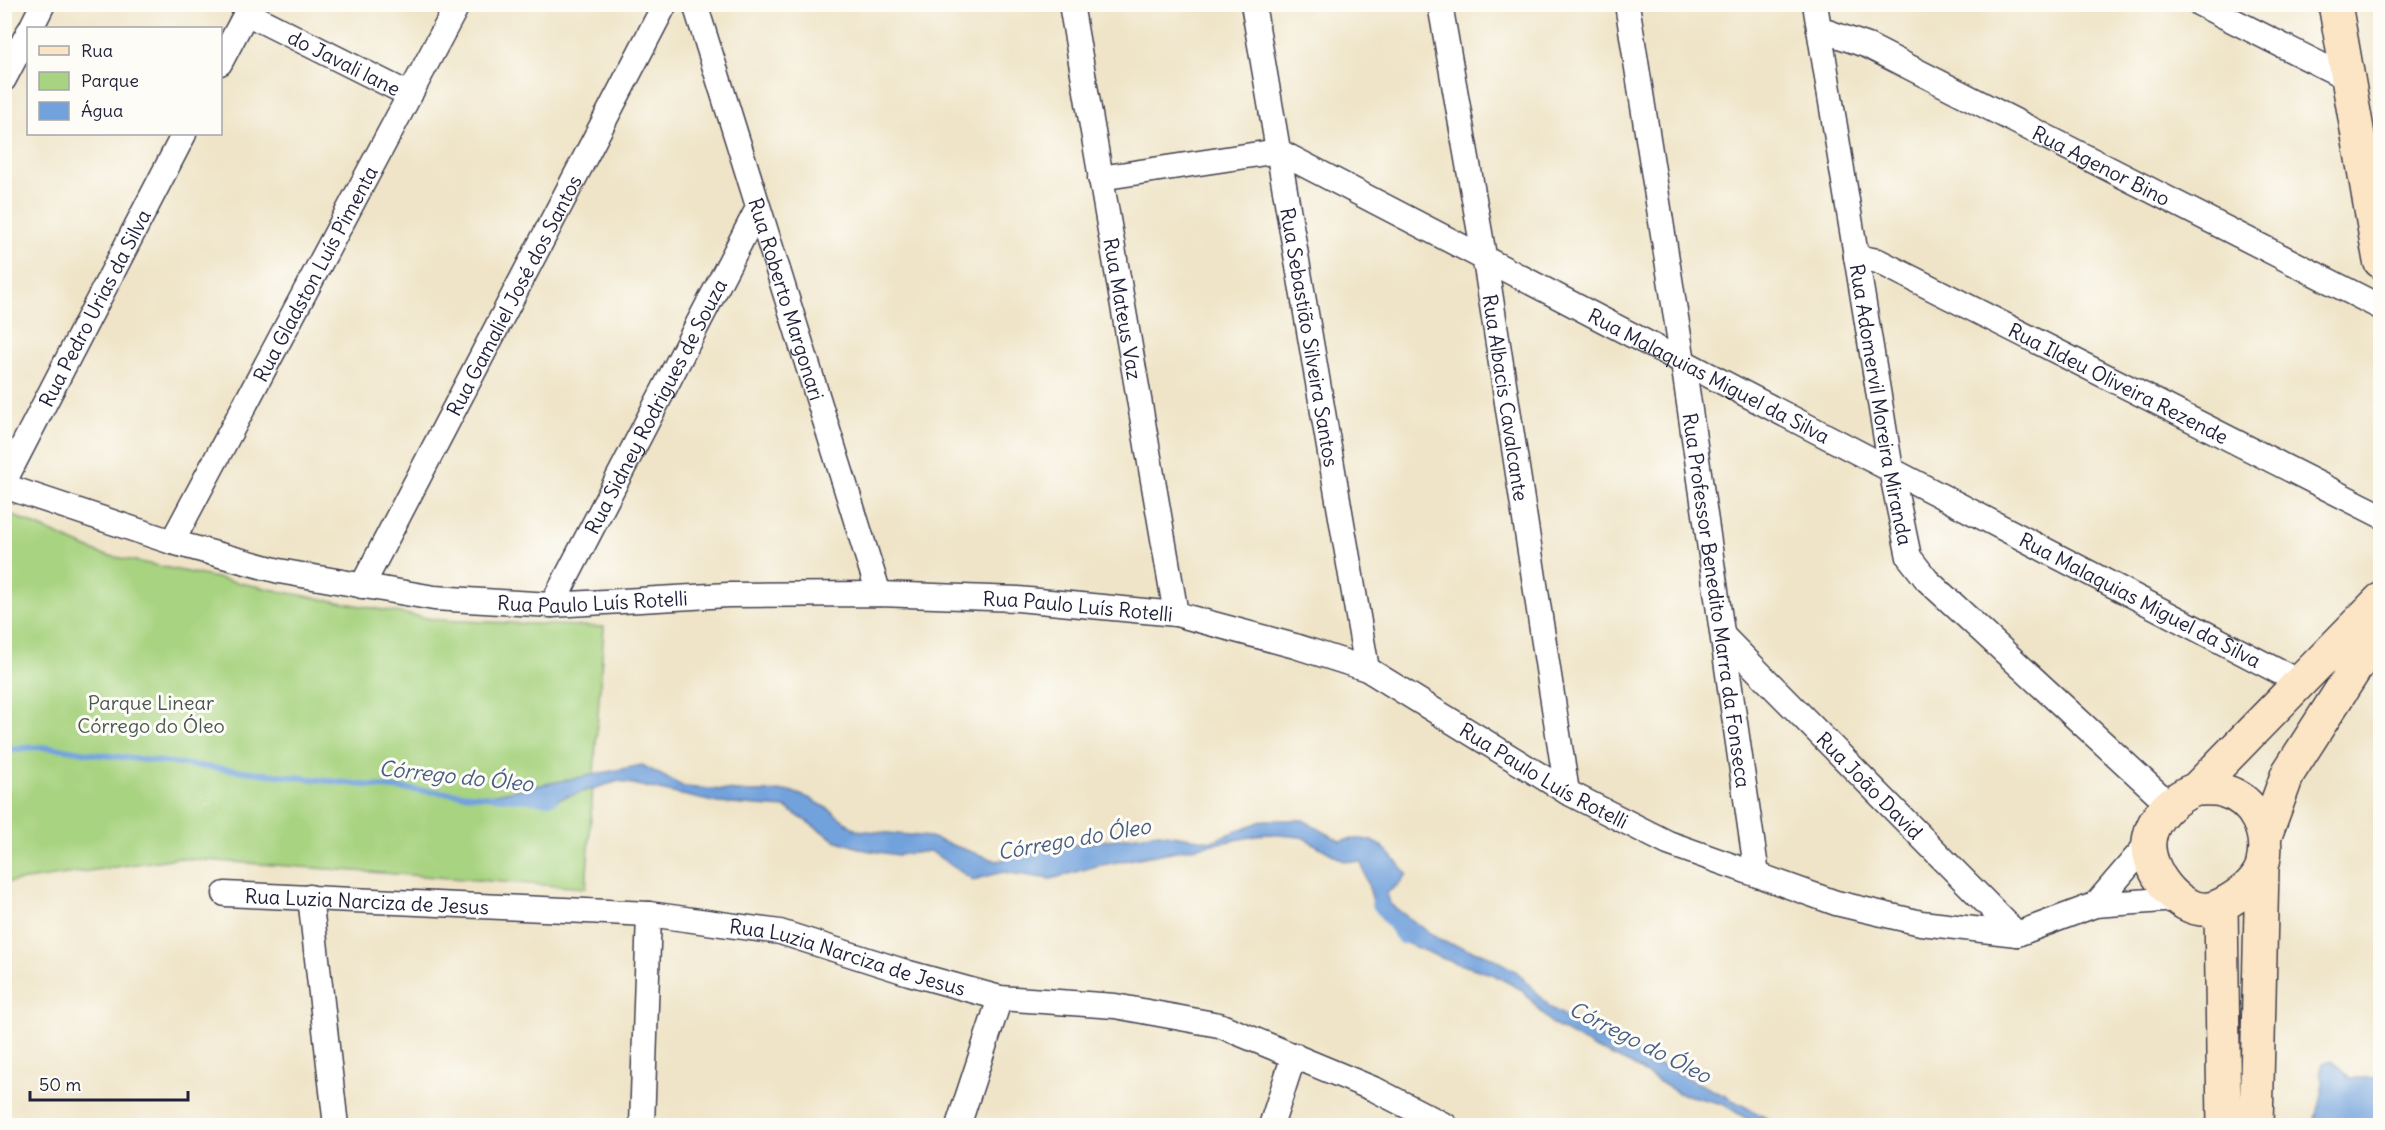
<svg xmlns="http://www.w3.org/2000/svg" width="2385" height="1130" viewBox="0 0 2385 1130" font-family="Delius,sans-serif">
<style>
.green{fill:#a8d380;stroke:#657a5e;stroke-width:1.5}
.water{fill:#72a2dc;stroke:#4a628c;stroke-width:1.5}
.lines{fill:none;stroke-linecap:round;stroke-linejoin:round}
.stream{stroke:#72a2dc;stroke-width:6}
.street-casing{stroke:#413f50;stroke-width:27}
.secondary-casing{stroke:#413f50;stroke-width:36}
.street{stroke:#fff;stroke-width:24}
.secondary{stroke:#fce5c4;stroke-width:33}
.labels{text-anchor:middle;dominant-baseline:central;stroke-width:6;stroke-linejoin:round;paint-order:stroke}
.street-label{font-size:20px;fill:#22223b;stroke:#fdfcf7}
.park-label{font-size:20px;fill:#4a5750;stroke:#fdfcf7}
.water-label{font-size:21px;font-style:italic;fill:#465c83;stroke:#fdfcf7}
</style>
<rect width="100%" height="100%" fill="#fdfcf7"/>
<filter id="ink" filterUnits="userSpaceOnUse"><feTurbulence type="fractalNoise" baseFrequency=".0167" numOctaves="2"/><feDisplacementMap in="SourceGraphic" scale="12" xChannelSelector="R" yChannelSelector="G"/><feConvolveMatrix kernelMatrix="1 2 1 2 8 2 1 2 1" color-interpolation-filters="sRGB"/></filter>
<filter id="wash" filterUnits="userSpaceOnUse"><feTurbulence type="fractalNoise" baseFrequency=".008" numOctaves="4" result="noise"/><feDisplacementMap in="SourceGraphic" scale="24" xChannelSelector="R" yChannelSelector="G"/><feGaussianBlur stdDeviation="1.35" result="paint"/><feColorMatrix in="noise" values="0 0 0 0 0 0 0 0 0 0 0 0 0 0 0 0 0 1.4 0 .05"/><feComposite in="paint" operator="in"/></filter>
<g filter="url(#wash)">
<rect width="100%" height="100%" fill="#efe4c7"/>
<!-- green -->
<path class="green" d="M 5,512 L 101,554 L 284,592 L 438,620 L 604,627 L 586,888 L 178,858 L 5,883 Z"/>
<!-- water -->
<path class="water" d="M 642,765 L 684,787 L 751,792 L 790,791 L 809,798 L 830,810 L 856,830 L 930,837 L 997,861 L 1049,848 L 1159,833 L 1212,841 L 1264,820 L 1303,820 L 1340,841 C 1379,833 1384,848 1407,874 L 1400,883 L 1387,893 L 1390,904 L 1441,941 L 1487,955 L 1517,972 L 1551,1008 L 1600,1036 L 1725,1096 L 1779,1125 L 1757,1125 L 1723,1104 L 1678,1093 L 1630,1064 L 1593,1047 L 1552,1024 L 1522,990 L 1494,975 L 1444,959 L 1401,941 L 1374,904 L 1361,862 L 1344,861 L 1302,837 L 1267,834 L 1096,866 L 1051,879 L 1003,872 L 973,880 L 930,851 L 898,855 L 865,850 L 835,840 L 786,808 L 718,803 L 619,781 L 548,802 L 485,796 Z
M 2332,1060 L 2350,1078 L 2373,1078 L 2380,1075 L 2380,1125 L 2311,1125 C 2319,1113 2326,1087 2320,1074 L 2323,1063 Z"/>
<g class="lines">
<!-- stream -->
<path class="stream" d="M 4,751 C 36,744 63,748 94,754 L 382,787 L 548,802 L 555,800
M 1375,901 L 1374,904 L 1401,941 L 1406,941"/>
</g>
</g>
<g filter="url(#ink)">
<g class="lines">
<!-- street casing -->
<g class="street-casing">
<g id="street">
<path id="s1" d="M 695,4 L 879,594"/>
<path id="s2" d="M 1071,4 L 1176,614"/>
<path id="s3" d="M 1253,4 L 1367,669"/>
<path id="s4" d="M 1440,4 L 1487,273 L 1567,792"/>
<path id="s5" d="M 1627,4 L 1683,362 L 1757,875"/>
<path id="s6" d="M 1815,4 L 1891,470 L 1909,557 L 1927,580 L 2170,805"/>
<path d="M 2200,4 L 2347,78"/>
<path id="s7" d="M 246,13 L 410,95"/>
<path d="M 31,28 L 43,4"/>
<path id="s8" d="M 1819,29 L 1868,46 L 2380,307"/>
<path d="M 220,63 L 251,4"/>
<path d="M 4,79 L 28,33"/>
<path id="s9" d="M 1100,178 L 1278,151 L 2299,682"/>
<path id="s10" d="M 1856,257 L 1878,261 L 2380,515"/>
<path id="s11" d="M 4,482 L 184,134"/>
<path id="s12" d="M 4,486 L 172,542 L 279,571 L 434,598 L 552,605 L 728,595 L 879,594 L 1018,599 L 1176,614 L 1295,646 L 1367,669 L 1567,792 L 1668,843 L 1836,903 L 1921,923 L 2017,934 L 2095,905 L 2177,899"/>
<path id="s13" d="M 172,542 L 458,4"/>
<path id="s14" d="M 362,586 L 665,4"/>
<path id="s15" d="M 552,605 L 758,208"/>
<path id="s16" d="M 1724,637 L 2017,934"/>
<path id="s17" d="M 225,894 L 649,914 L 780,932 L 909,973 L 1000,998 L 1115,1006 L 1219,1025 L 1376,1090 L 1446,1126"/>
<path d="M 310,897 L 336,1126"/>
<path d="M 2095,905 L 2149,842"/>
<path d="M 642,1126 L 649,914"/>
<path d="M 958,1126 L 1000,998"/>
<path d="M 1271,1126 L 1294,1055"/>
</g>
</g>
<!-- secondary casing -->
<g class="secondary-casing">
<path id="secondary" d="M 2335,4 L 2380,261
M 2196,789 C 2205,789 2216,788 2224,791 C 2255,800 2270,833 2263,863 C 2261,875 2248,889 2238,895 C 2229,901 2221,907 2209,909 C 2178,913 2146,869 2149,841 C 2152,816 2175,797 2196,789 Z
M 2196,789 L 2380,600
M 2265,836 L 2288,773 L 2380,630
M 2221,906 L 2224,1126
M 2256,1126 L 2262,868"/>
</g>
<!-- street -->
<use href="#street" class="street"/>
<!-- secondary -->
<use href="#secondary" class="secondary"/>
</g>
</g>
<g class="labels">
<!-- street labels -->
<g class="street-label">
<text stroke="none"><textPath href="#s7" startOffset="110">do Javali lane</textPath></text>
<text stroke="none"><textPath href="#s8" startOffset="314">Rua Agenor Bino</textPath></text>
<text stroke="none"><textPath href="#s13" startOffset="304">Rua Gladston Luís Pimenta</textPath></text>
<text stroke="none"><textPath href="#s14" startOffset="328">Rua Gamaliel José dos Santos</textPath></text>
<text stroke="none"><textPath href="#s1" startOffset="309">Rua Roberto Margonari</textPath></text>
<text stroke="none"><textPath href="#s11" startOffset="196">Rua Pedro Urias da Silva</textPath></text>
<text stroke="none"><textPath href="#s2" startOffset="309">Rua Mateus Vaz</textPath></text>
<text stroke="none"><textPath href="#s3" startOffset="338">Rua Sebastião Silveira Santos</textPath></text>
<text stroke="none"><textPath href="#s9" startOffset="666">Rua Malaquias Miguel da Silva</textPath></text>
<text stroke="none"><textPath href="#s10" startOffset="292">Rua Ildeu Oliveira Rezende</textPath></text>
<text stroke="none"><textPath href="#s4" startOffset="399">Rua Albacis Cavalcante</textPath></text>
<text stroke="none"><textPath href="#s6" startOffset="406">Rua Adomervil Moreira Miranda</textPath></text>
<text stroke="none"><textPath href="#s15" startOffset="224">Rua Sidney Rodrigues de Souza</textPath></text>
<text stroke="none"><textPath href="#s12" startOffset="604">Rua Paulo Luís Rotelli</textPath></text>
<text stroke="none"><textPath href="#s9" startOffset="1152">Rua Malaquias Miguel da Silva</textPath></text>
<text stroke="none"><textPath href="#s5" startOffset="603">Rua Professor Benedito Marra da Fonseca</textPath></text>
<text stroke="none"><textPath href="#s12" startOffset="1090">Rua Paulo Luís Rotelli</textPath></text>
<text stroke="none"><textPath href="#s12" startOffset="1594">Rua Paulo Luís Rotelli</textPath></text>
<text stroke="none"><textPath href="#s16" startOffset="208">Rua João David</textPath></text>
<text stroke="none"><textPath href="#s17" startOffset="142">Rua Luzia Narciza de Jesus</textPath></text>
<text stroke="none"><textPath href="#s17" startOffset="628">Rua Luzia Narciza de Jesus</textPath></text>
</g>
<!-- park labels -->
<g class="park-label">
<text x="151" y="702">Parque Linear<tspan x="151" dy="23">Córrego do Óleo</tspan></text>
</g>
<!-- water labels -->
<g class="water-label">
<text transform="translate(456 776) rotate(6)">Córrego do Óleo</text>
<text transform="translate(1074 839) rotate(-10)">Córrego do Óleo</text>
<text transform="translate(1640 1042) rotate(27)">Córrego do Óleo</text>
</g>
</g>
<!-- margin -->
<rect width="2385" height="1130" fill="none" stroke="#fdfcf7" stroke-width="24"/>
<!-- legend -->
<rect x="27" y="27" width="195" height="108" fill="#fdfcf7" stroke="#a5a5ac" stroke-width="1.5"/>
<rect x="39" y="46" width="30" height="9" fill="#fce5c4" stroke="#a5a5ac" stroke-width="1.5"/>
<text x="81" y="57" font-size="18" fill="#22223b">Rua</text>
<rect x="39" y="72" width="30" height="18" fill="#a8d380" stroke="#a5a5ac" stroke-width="1.5"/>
<text x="81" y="87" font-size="18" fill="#22223b">Parque</text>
<rect x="39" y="102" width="30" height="18" fill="#72a2dc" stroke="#a5a5ac" stroke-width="1.5"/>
<text x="81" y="117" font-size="18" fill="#22223b">Água</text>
<!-- scale -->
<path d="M30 1091v9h158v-9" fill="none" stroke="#22223b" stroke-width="3"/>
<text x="39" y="1091" font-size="18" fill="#22223b" stroke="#fdfcf7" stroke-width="4.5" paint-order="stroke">50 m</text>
</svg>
